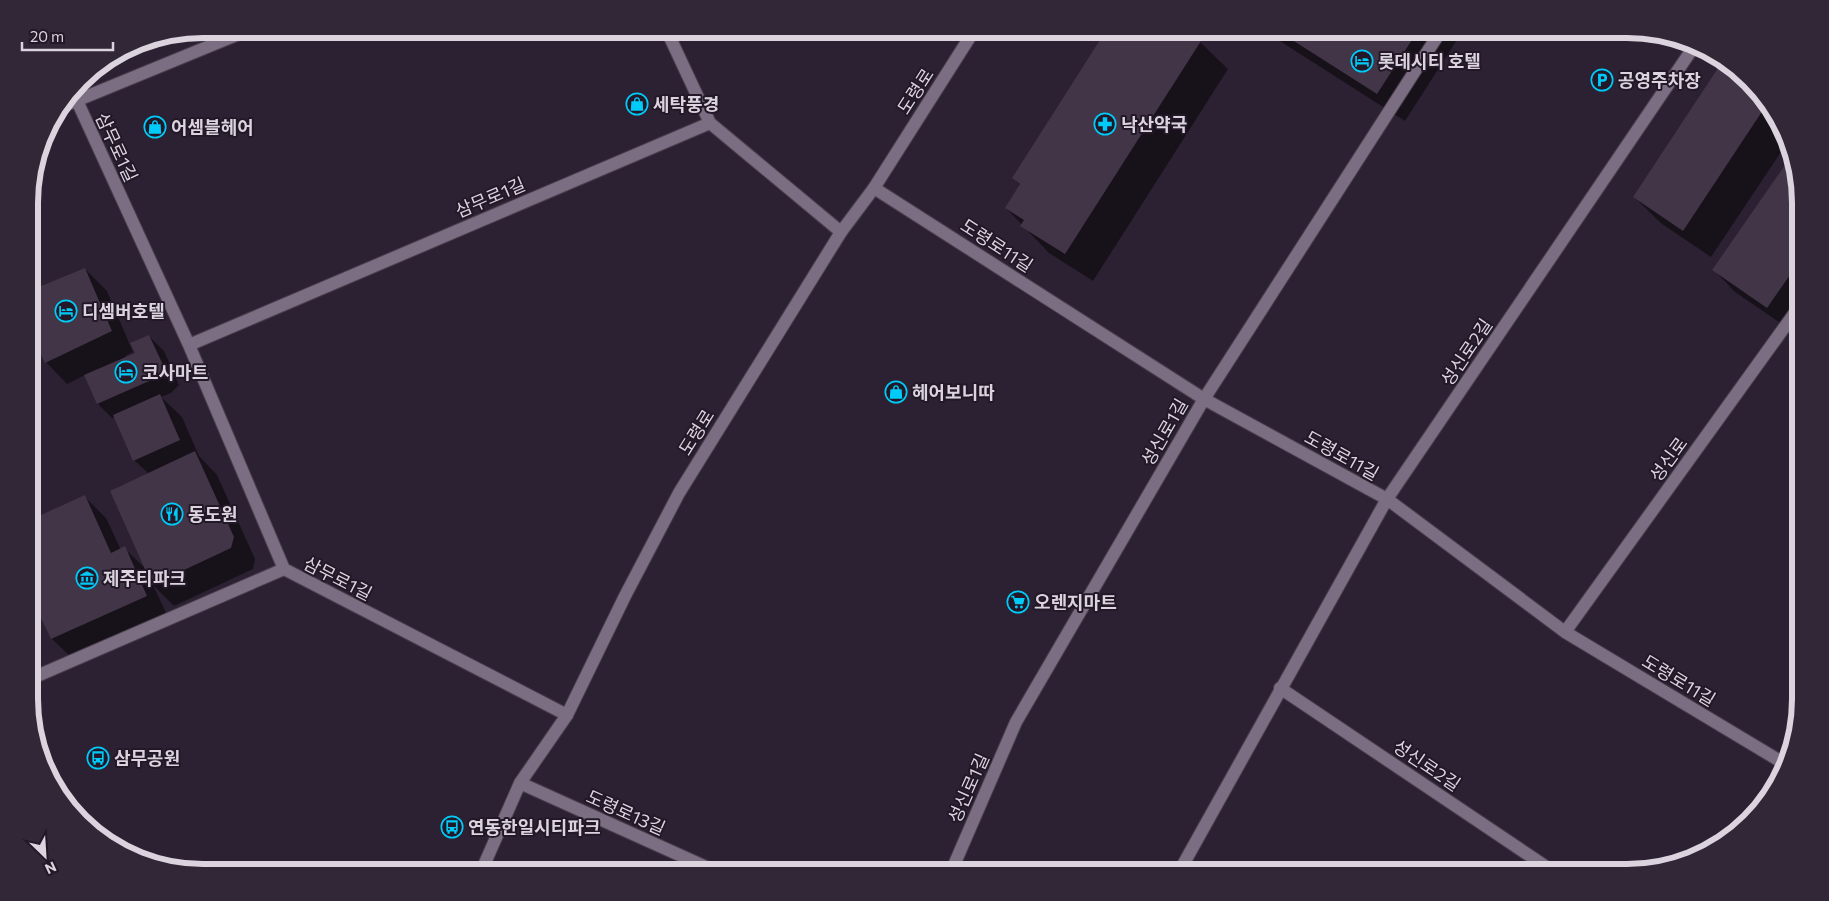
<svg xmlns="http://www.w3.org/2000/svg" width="1829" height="901" viewBox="0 0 1829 901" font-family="Commissioner,'Noto Sans KR',sans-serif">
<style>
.shadow{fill:#0007}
.building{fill:#413547}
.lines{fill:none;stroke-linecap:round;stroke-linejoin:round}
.street-casing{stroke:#483f4c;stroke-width:14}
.secondary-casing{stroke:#483f4c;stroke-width:14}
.street{stroke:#7b6e82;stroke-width:12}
.secondary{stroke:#7b6e82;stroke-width:12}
.labels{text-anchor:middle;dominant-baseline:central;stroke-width:4;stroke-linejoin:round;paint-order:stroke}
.poi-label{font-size:18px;font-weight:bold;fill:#dbd4df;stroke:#221828;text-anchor:start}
.street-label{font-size:18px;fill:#dbd4df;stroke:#221828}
.rim{fill:none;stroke:#dbd4df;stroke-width:6}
</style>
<rect width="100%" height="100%" fill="#2c2132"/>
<!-- shadow -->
<path class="shadow" d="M 1118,29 L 1180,29 L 1200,42 L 1228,69 L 1093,281 L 1049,253 L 1006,208 L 1021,186 L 1013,178 Z
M 1261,29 L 1464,29 L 1405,121 Z
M 1723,63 L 1764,97 L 1785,146 L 1711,257 L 1662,224 L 1634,197 Z
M 1799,180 L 1799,314 L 1789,329 L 1735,292 L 1714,270 Z
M 85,269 L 107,291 L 133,352 L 125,356 L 126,358 L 136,354 L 149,336 L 164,351 L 179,385 L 171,393 L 161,397 L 182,417 L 199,456 L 217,475 L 255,559 L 253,569 L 174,606 L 153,585 L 168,617 L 74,660 L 52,639 L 32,595 L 43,590 L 30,563 L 30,522 L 85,497 L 106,518 L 121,550 L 124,548 L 146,569 L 149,474 L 134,460 L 115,417 L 112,418 L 98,404 L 85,375 L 67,384 L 46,362 Z"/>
<!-- building -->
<path class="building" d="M 1107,29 L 1114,33 L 1117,29 L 1182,29 L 1201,41 L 1065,254 L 1020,226 L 1024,220 L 1005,208 L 1020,184 L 1012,178 Z
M 1275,29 L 1419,29 L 1377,94 Z
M 1722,62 L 1764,97 L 1767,104 L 1683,231 L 1633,197 Z
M 1790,158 L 1799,180 L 1799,262 L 1767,308 L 1712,270 Z
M 85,268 L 112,331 L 45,363 L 29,330 L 29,291 Z
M 149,335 L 165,369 L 156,378 L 97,404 L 84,375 L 135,353 L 130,343 Z
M 160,394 L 180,440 L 133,461 L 113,415 Z
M 195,451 L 234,537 L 231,548 L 152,585 L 110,491 Z
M 85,495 L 111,553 L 125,546 L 147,596 L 51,639 L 30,595 L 41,590 L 30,566 L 30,520 Z"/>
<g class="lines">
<!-- street casing -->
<g class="street-casing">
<path id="street" d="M 73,92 L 189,345 L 284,569 L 567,715
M 710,123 L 841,232
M 874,188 L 1204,399 L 1387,499 L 1565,632 L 1785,764
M 189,345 L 710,123 L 666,29
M 1565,632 L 1799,307
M 30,679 L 284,569
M 1280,688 L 1554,872
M 951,872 L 1016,722 L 1204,399 L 1442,29
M 1179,872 L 1387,499 L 1695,45"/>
</g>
<!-- secondary casing -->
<g class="secondary-casing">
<path id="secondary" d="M 61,107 L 251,29
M 520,783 L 717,872
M 481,872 L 520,783 L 567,715 L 625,596 L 679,493 L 841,232 L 874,188 L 975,29"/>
</g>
<!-- street -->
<use href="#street" class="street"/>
<!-- secondary -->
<use href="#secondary" class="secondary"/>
</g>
<!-- icons -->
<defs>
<g id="hotel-ring" transform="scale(1.125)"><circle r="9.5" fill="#221828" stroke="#00cbf8" stroke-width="1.5"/><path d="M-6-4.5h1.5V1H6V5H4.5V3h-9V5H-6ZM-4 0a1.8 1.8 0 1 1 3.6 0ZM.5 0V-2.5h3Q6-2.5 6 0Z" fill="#00cbf8"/></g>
<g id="parking-ring" transform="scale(1.125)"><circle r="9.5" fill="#221828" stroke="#00cbf8" stroke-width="1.5"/><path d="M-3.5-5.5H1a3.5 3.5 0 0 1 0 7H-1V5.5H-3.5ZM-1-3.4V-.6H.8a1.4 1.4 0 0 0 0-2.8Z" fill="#00cbf8"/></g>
<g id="shop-ring" transform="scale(1.125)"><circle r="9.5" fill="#221828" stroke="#00cbf8" stroke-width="1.5"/><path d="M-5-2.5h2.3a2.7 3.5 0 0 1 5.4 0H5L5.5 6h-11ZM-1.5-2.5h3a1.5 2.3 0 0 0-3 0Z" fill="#00cbf8"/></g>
<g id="pharmacy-ring" transform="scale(1.125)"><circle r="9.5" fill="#221828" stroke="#00cbf8" stroke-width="1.5"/><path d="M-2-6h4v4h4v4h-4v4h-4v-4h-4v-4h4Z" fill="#00cbf8"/></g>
<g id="restaurant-ring" transform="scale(1.125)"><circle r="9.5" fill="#221828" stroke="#00cbf8" stroke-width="1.5"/><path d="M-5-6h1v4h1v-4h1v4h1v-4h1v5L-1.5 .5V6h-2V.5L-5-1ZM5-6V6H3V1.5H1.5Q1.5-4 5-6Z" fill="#00cbf8"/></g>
<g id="museum-ring" transform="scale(1.125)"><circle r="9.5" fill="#221828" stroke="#00cbf8" stroke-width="1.5"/><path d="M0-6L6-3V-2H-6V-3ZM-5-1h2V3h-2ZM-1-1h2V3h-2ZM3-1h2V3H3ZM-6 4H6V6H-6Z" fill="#00cbf8"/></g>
<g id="supermarket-ring" transform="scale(1.125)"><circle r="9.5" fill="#221828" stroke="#00cbf8" stroke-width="1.5"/><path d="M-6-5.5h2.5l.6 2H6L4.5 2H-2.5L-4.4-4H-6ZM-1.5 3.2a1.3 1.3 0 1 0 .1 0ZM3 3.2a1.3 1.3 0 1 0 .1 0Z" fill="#00cbf8"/></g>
<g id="bus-ring" transform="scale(1.125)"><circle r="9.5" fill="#221828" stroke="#00cbf8" stroke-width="1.5"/><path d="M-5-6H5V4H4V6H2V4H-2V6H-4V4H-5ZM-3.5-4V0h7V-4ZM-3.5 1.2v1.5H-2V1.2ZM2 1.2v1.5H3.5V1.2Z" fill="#00cbf8"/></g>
</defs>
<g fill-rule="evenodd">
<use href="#hotel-ring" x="1362" y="61"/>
<use href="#parking-ring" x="1602" y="80"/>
<use href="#shop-ring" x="637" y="104"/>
<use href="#pharmacy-ring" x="1105" y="124"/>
<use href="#shop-ring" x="155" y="127"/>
<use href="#hotel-ring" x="66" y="311"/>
<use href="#hotel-ring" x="126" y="372"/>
<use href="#shop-ring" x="896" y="392"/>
<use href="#restaurant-ring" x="172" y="514"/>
<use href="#museum-ring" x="87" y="578"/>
<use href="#supermarket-ring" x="1018" y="602"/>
<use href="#bus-ring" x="98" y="758"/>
<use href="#bus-ring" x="452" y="827"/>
</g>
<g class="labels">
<!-- poi labels -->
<g class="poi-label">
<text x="1378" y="61">롯데시티 호텔</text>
<text x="1618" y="80">공영주차장</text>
<text x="653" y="104">세탁풍경</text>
<text x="1121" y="124">낙산약국</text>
<text x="171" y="127">어셈블헤어</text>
<text x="82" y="311">디셈버호텔</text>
<text x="142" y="372">코사마트</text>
<text x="912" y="392">헤어보니따</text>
<text x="188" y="514">동도원</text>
<text x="103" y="578">제주티파크</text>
<text x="1034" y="602">오렌지마트</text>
<text x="114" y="758">삼무공원</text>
<text x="468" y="827">연동한일시티파크</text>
</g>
<!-- street labels -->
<g class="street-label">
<text transform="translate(915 91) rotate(-57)">도령로</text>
<text transform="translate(117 147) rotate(65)">삼무로1길</text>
<text transform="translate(490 197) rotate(-23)">삼무로1길</text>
<text transform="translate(997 245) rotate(33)">도령로11길</text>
<text transform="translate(1466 352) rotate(-56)">성신로2길</text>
<text transform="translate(696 432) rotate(-58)">도령로</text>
<text transform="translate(1164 432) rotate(-60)">성신로1길</text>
<text transform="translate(1342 455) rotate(29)">도령로11길</text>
<text transform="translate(1668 459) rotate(-54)">성신로</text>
<text transform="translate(338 578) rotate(27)">삼무로1길</text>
<text transform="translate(1679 680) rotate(31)">도령로11길</text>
<text transform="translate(1427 765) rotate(34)">성신로2길</text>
<text transform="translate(968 788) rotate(-66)">성신로1길</text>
<text transform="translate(626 812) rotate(24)">도령로13길</text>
</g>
</g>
<!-- crop -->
<path d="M0 0H1829V901H0ZM203 38H1627A165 165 0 0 1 1792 203V699A165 165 0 0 1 1627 864H203A165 165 0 0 1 38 699V203A165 165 0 0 1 203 38Z" fill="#312737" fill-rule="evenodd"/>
<path class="rim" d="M203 38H1627A165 165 0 0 1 1792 203V699A165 165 0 0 1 1627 864H203A165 165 0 0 1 38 699V203A165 165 0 0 1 203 38Z"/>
<!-- north arrow -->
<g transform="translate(45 856) rotate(155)" stroke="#221828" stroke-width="4" paint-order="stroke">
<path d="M0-4L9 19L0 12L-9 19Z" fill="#dbd4df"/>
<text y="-8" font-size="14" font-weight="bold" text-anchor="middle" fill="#dbd4df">N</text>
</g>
<!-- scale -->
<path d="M22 42v8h91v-8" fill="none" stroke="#dbd4df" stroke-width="2.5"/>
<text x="30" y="42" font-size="15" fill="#dbd4df" stroke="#221828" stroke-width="4" paint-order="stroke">20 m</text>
</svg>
